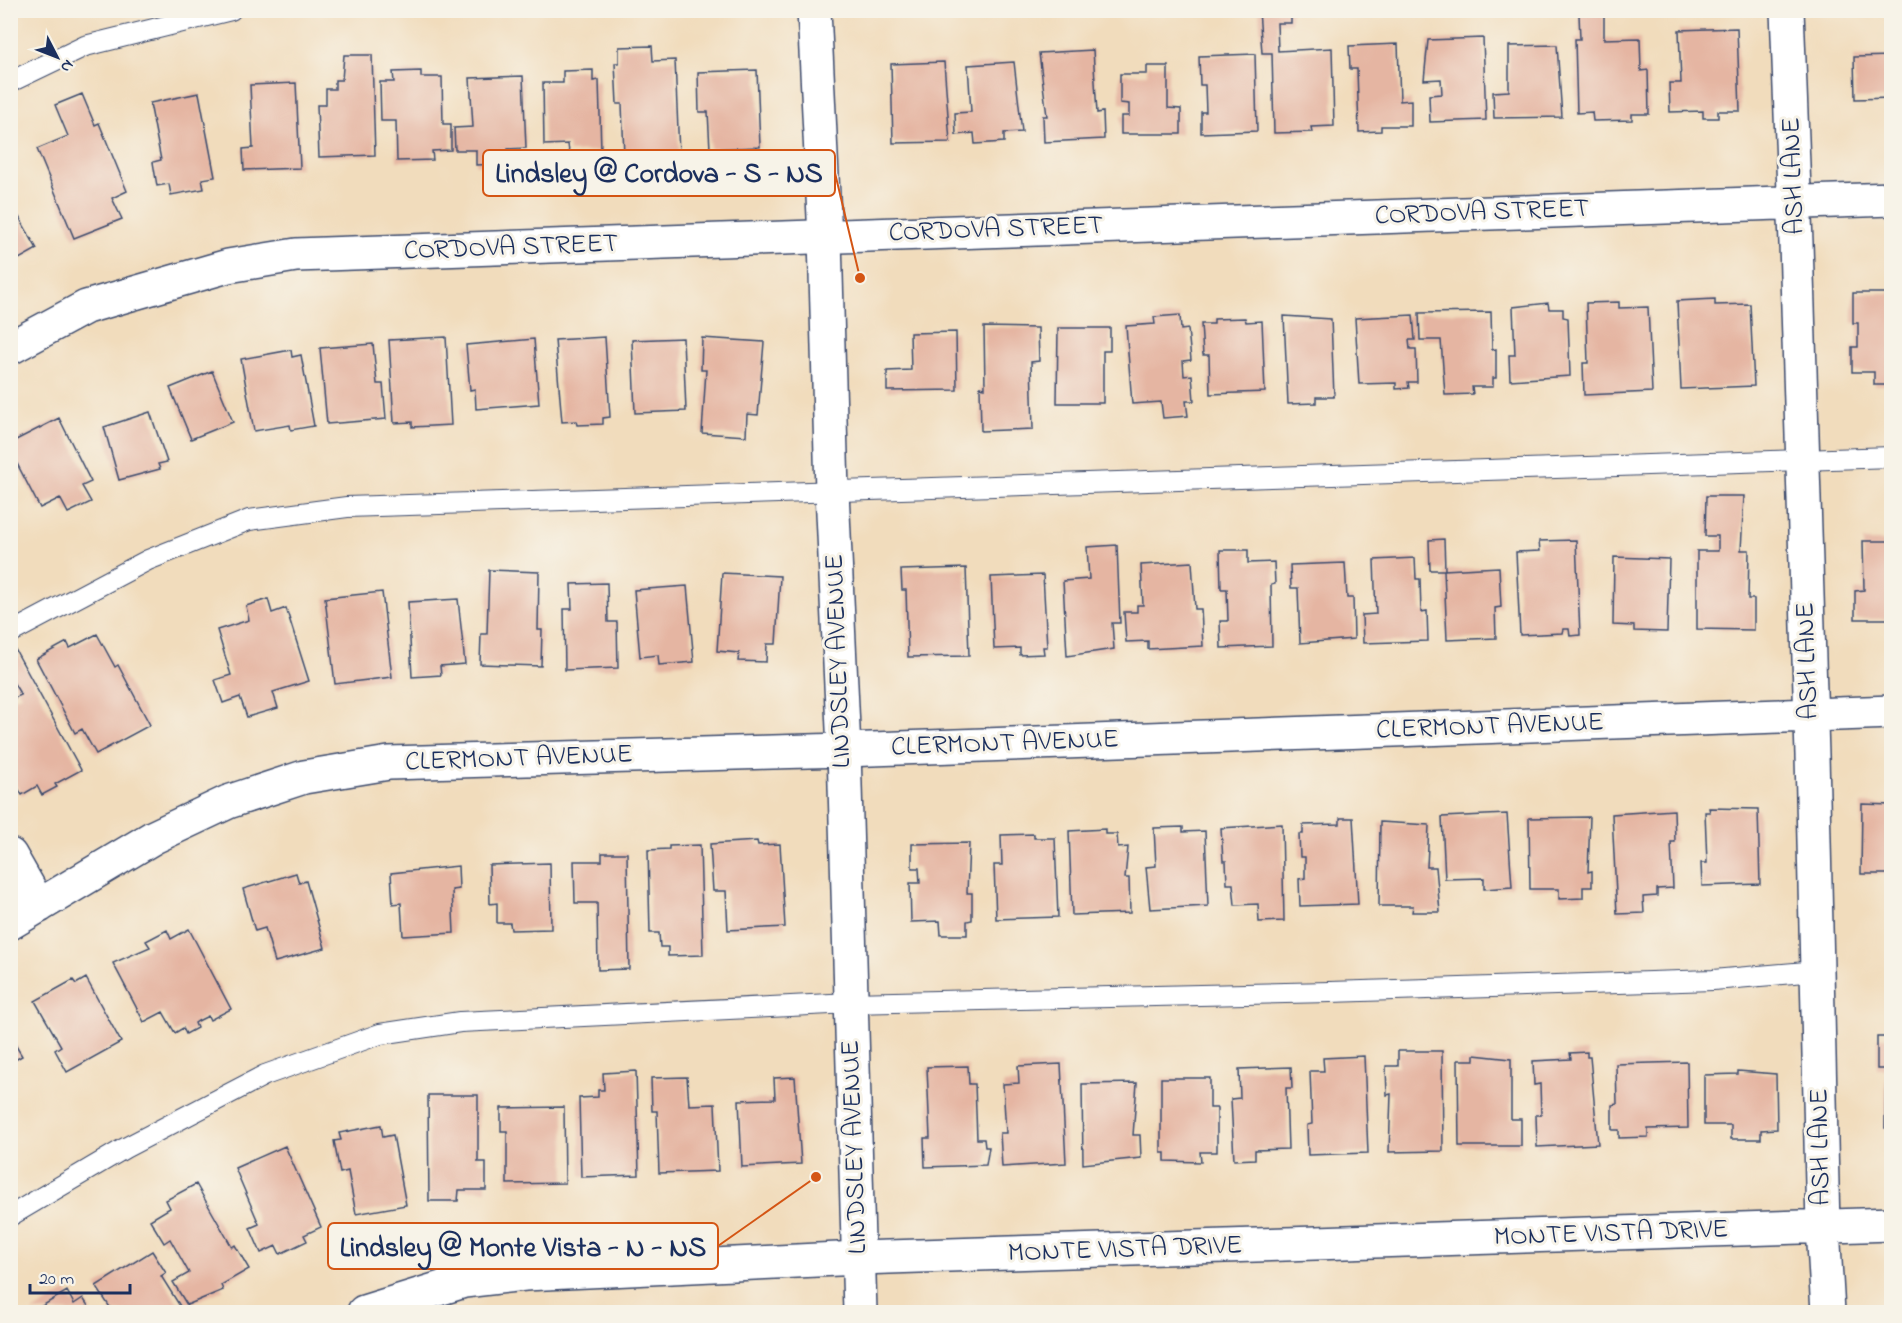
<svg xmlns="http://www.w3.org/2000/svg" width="1902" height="1323" viewBox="0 0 1902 1323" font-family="'Indie Flower',sans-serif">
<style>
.building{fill:#e5b5a2}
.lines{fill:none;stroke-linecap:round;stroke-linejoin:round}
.lane-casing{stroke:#3b496c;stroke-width:22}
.street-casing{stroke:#3b496c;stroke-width:36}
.secondary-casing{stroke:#3b496c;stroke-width:36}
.lane{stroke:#fff;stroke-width:20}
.street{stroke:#fff;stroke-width:33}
.secondary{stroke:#fff;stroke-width:33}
.labels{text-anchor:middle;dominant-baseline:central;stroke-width:6;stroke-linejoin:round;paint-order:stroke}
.street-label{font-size:27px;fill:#1b2f5e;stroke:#f7f3e8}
.leader{fill:none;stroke:#d45514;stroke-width:2}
.callout-dot{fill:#d45514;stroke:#f7f3e8;stroke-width:2}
.callout{fill:#f7f3e8;stroke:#d45514;stroke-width:2}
.callout-label{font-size:28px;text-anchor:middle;font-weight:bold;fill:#1b2f5e}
</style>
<rect width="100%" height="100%" fill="#f7f3e8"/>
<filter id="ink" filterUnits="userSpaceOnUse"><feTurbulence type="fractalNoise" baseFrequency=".0167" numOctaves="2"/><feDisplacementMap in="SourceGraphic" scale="12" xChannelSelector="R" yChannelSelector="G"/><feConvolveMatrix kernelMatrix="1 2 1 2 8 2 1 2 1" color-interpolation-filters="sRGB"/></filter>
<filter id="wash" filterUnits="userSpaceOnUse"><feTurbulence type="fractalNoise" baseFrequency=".008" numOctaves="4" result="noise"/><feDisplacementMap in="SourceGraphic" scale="24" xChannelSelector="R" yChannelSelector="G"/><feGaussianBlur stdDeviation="1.35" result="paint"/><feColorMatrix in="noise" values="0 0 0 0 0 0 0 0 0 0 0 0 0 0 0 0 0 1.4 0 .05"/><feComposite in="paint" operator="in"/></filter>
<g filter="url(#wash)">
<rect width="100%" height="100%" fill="#f1dcbc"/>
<g id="blocks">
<!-- building -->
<path class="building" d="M 1259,10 L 1291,10 L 1291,23 L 1277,23 L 1278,51 L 1332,48 L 1334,126 L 1311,127 L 1312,132 L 1274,133 L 1272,53 L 1262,53 Z
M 1604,13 L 1604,39 L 1640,38 L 1641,71 L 1648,70 L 1649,114 L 1632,114 L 1632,120 L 1593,121 L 1592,112 L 1577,113 L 1575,39 L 1580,39 L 1579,14 Z
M 1737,28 L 1740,111 L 1718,111 L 1718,118 L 1703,118 L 1703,111 L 1670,112 L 1669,83 L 1681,83 L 1679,30 Z
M 1483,38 L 1486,120 L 1430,122 L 1429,95 L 1442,94 L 1441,79 L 1424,80 L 1428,40 Z
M 1398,44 L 1400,101 L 1411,100 L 1411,126 L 1381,126 L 1381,131 L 1359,132 L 1357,69 L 1350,69 L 1349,46 Z
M 1557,45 L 1562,117 L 1494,118 L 1493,92 L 1509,91 L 1509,46 Z
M 652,46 L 653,61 L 675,60 L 679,154 L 624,155 L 622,104 L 617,104 L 615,63 L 619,63 L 619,47 Z
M 1093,50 L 1097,113 L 1103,112 L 1104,139 L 1044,142 L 1043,116 L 1047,116 L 1039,53 Z
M 1255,54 L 1257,131 L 1201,133 L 1201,112 L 1206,112 L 1205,85 L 1200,85 L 1199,56 Z
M 344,55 L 372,55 L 375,155 L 319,157 L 317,105 L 326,105 L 326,89 L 335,89 L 335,80 L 342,80 Z
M 1892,56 L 1892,98 L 1855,99 L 1854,57 Z
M 944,62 L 950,142 L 893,143 L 891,64 Z
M 1014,62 L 1022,132 L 1004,133 L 1004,142 L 975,144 L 974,133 L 956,135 L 955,113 L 971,112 L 968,65 Z
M 1147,66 L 1168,66 L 1168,108 L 1181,109 L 1181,134 L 1121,134 L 1121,116 L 1129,116 L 1129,104 L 1120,103 L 1120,74 L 1147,74 Z
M 593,70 L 593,81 L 599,80 L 601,151 L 569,152 L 568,144 L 544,145 L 543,83 L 563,83 L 563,71 Z
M 757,70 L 760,147 L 710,149 L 708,112 L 699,112 L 698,72 Z
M 421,71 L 421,77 L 442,77 L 443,124 L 451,124 L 451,150 L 432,151 L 433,160 L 397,161 L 396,121 L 381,121 L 380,82 L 394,82 L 393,72 Z
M 523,76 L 526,148 L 508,149 L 509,158 L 500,158 L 500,164 L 476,165 L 476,150 L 455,150 L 454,128 L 473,127 L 470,78 Z
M 296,83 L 300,168 L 244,170 L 243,149 L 253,148 L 250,85 Z
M 199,93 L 215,177 L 202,179 L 204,189 L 171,195 L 169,184 L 157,186 L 153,162 L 161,160 L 150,103 Z
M 82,94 L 95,125 L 99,123 L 127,191 L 112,198 L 122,219 L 74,238 L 37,149 L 68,136 L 55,105 Z
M 10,213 L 14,219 L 19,217 L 37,249 L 10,264 Z
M 1853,293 L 1892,293 L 1892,385 L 1874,385 L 1874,372 L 1852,372 L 1852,347 L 1858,347 L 1858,323 L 1853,323 Z
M 1715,299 L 1715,305 L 1750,304 L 1754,386 L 1681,389 L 1677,301 Z
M 1619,302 L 1619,308 L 1648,307 L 1652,392 L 1584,395 L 1583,363 L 1588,363 L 1586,303 Z
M 1548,303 L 1549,309 L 1563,309 L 1563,317 L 1568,318 L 1570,376 L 1510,380 L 1509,355 L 1515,355 L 1513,307 Z
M 1491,312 L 1492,350 L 1496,349 L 1496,378 L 1493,378 L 1493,387 L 1472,387 L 1473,394 L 1445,395 L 1441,340 L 1420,340 L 1419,313 Z
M 1180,315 L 1181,330 L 1188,329 L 1191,360 L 1183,361 L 1184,376 L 1192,375 L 1194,401 L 1186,401 L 1188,416 L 1163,418 L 1161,402 L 1132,404 L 1126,326 L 1155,324 L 1154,317 Z
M 1413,315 L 1415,340 L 1409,340 L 1410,349 L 1416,349 L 1417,382 L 1408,382 L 1409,388 L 1396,389 L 1396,383 L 1359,384 L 1355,318 Z
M 1284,316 L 1331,319 L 1334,397 L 1316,397 L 1316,403 L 1288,404 Z
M 1245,318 L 1246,322 L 1262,321 L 1265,392 L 1210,394 L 1209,355 L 1203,355 L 1201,324 L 1214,324 L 1214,319 Z
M 984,327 L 1038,328 L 1039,361 L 1031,362 L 1033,429 L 981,431 L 980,387 L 985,388 Z
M 1058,328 L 1110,328 L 1110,351 L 1103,351 L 1103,403 L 1057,403 Z
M 956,332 L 957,390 L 887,391 L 887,371 L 911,370 L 910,333 Z
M 446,337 L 451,425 L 412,427 L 412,422 L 394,423 L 389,340 Z
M 605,337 L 610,417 L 603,418 L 603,424 L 577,425 L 576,421 L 562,422 L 555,340 Z
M 683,338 L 686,411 L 635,413 L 632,340 Z
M 702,338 L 764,342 L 758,415 L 747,414 L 746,436 L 702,433 L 706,370 L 701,370 Z
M 534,339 L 539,404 L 476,409 L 475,389 L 470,390 L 466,345 Z
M 373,344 L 377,384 L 383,384 L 386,419 L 327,424 L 320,348 Z
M 291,350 L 292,357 L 301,355 L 314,426 L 291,430 L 290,425 L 254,431 L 241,359 Z
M 212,371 L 233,422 L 191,439 L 170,388 Z
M 150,412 L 167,462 L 158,464 L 160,469 L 119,480 L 104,427 Z
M 59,418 L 91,482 L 82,486 L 91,502 L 68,513 L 60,498 L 40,508 L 10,450 L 10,443 Z
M 1706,496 L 1744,496 L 1741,550 L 1749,550 L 1748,599 L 1754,599 L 1754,630 L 1697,629 L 1697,551 L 1718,551 L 1718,536 L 1705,536 Z
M 1444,539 L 1445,570 L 1430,570 L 1429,540 Z
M 1576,540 L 1580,635 L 1570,636 L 1569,629 L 1563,629 L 1562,633 L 1520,635 L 1516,552 L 1540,551 L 1539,541 Z
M 1863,541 L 1892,541 L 1892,619 L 1855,619 L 1855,591 L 1864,590 Z
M 1117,545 L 1120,623 L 1112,623 L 1114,649 L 1067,656 L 1063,581 L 1089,579 L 1087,547 Z
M 1220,550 L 1248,550 L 1248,563 L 1274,562 L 1275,584 L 1271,585 L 1272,646 L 1221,648 L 1220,621 L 1228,621 L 1227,589 L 1221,589 Z
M 1614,557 L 1669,559 L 1667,632 L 1634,631 L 1634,626 L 1613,625 Z
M 1415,558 L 1416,579 L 1420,579 L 1421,612 L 1427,611 L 1428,641 L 1363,643 L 1362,615 L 1376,614 L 1374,560 Z
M 1192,562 L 1195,609 L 1201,609 L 1203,646 L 1148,649 L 1148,641 L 1126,642 L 1124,612 L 1137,612 L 1137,605 L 1143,605 L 1141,565 Z
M 1345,563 L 1347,598 L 1353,598 L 1354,639 L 1300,643 L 1298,588 L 1291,588 L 1290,565 Z
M 1499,567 L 1501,607 L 1495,608 L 1496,638 L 1447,640 L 1444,570 Z
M 966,568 L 969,656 L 908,657 L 906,590 L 902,590 L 901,570 Z
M 489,570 L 539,572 L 538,630 L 542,630 L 541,666 L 480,664 L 481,634 L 487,634 Z
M 722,573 L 780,576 L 776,644 L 767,644 L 766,662 L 738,661 L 739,653 L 717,651 Z
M 1043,575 L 1047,647 L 1043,647 L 1044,654 L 1020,655 L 1020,648 L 994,649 L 991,577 Z
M 607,583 L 608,622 L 617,622 L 618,668 L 565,670 L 564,609 L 572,609 L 571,584 Z
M 687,586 L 694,662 L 659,665 L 658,655 L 640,657 L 634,590 Z
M 382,592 L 392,677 L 335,684 L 325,598 Z
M 268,599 L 272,613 L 286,608 L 309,681 L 273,692 L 278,708 L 247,717 L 240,697 L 223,703 L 215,680 L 231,675 L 217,630 L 249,620 L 246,606 Z
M 458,599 L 465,664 L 440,666 L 441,675 L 412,677 L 408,602 Z
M 97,634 L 115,667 L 118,665 L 150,725 L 96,754 L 82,729 L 75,733 L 36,659 L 67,642 L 70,648 Z
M 10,640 L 81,770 L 55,784 L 57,787 L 42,795 L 37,786 L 22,795 L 10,775 L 10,700 L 21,695 L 13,682 L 10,683 Z
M 1862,804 L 1892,805 L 1892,874 L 1861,874 Z
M 1709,808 L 1758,809 L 1760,884 L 1702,886 L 1701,863 L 1707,863 L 1705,812 L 1710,812 Z
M 1674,810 L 1675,842 L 1671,842 L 1673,888 L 1657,889 L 1657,896 L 1643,897 L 1644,913 L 1617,914 L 1612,814 Z
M 1507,814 L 1512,887 L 1484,889 L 1484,878 L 1445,879 L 1442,817 Z
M 1590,817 L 1588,872 L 1592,871 L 1592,887 L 1583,887 L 1583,898 L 1559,899 L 1559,889 L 1530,889 L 1529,818 Z
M 1340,818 L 1353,818 L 1358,904 L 1300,906 L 1299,879 L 1305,878 L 1305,857 L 1300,857 L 1299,834 L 1303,834 L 1303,825 L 1340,824 Z
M 1380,822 L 1429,825 L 1427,867 L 1436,867 L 1440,912 L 1412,912 L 1413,906 L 1379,906 Z
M 1282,824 L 1284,921 L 1259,922 L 1258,904 L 1235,905 L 1233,884 L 1227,884 L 1226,861 L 1223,861 L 1221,828 Z
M 1183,827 L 1183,832 L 1205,831 L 1208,906 L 1150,909 L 1146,867 L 1156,866 L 1154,828 Z
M 1105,829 L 1105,834 L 1117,834 L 1118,848 L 1128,847 L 1125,878 L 1129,878 L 1130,913 L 1072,915 L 1069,831 Z
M 1034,834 L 1034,838 L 1055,838 L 1058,917 L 996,919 L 994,865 L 1002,865 L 1001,835 Z
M 757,841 L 758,845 L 780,844 L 785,927 L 728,930 L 726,891 L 713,891 L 710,844 Z
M 969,843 L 967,893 L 972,893 L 972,920 L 967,921 L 967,935 L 941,935 L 940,921 L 911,922 L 910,883 L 920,883 L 919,868 L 912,868 L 912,844 Z
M 700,845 L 703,955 L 668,956 L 668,947 L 660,947 L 659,933 L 650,933 L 648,850 L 669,849 L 669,846 Z
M 602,853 L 627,853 L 629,969 L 598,970 L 597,903 L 575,903 L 574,861 L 602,861 Z
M 550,863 L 551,929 L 511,930 L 510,923 L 497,923 L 497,903 L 490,904 L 489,865 Z
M 458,866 L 459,889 L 452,890 L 454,933 L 403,936 L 401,903 L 393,904 L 391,873 Z
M 296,873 L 299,883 L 306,881 L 325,948 L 275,962 L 265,928 L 255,931 L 243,889 Z
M 189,929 L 231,1009 L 210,1020 L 208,1016 L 198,1021 L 195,1023 L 197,1028 L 186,1034 L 183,1028 L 175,1033 L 163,1012 L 144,1022 L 113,963 L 150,947 L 146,941 L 167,930 L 171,939 Z
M 86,978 L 121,1042 L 67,1072 L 55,1050 L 61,1046 L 35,1001 L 73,980 L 76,984 Z
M 10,1036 L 22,1056 L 10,1063 Z
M 1877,1037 L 1892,1037 L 1892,1128 L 1885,1128 L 1886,1069 L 1877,1069 Z
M 1398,1051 L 1442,1051 L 1443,1151 L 1389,1152 L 1391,1094 L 1387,1095 L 1386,1066 L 1398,1066 Z
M 1587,1052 L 1587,1057 L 1590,1057 L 1598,1144 L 1537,1147 L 1536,1115 L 1541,1115 L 1540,1084 L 1534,1085 L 1533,1061 L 1571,1059 L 1570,1053 Z
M 1474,1055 L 1511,1059 L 1511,1119 L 1521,1119 L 1521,1146 L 1459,1146 L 1458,1060 L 1474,1060 Z
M 1364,1056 L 1368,1153 L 1308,1155 L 1307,1125 L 1312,1124 L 1310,1071 L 1324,1071 L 1323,1058 Z
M 1687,1062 L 1688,1128 L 1648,1129 L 1648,1137 L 1619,1138 L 1619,1130 L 1612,1130 L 1612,1105 L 1617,1104 L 1616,1064 Z
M 1061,1064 L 1066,1163 L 1002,1167 L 1000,1133 L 1006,1133 L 1003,1084 L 1019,1083 L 1018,1066 Z
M 968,1066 L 969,1084 L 975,1084 L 977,1139 L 984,1139 L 985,1147 L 989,1147 L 986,1165 L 925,1167 L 924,1138 L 930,1138 L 927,1067 Z
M 1291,1067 L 1292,1088 L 1286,1088 L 1288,1149 L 1255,1150 L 1255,1159 L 1234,1160 L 1231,1099 L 1240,1098 L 1239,1069 Z
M 636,1071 L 639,1175 L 581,1177 L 579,1098 L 598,1097 L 598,1090 L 604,1090 L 603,1073 Z
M 1738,1071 L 1776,1074 L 1777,1129 L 1761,1130 L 1761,1139 L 1731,1139 L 1731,1125 L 1704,1125 L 1704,1075 L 1738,1074 Z
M 687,1077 L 689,1105 L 715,1104 L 718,1171 L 659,1173 L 657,1111 L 652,1111 L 651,1078 Z
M 795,1077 L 801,1164 L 742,1167 L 739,1100 L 775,1099 L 774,1078 Z
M 1161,1078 L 1210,1078 L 1210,1108 L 1217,1108 L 1217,1152 L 1200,1152 L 1201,1162 L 1165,1161 L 1165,1153 L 1161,1153 Z
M 1137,1083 L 1133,1135 L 1140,1135 L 1141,1158 L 1083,1164 L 1082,1084 Z
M 428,1095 L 478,1095 L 478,1162 L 486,1162 L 486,1190 L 459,1190 L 458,1201 L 429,1201 Z
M 564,1107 L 565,1183 L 507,1184 L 507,1131 L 501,1131 L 501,1108 Z
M 381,1125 L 383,1137 L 393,1135 L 406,1205 L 356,1214 L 348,1171 L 340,1173 L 334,1141 L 341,1140 L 339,1133 Z
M 285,1146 L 321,1227 L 304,1235 L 307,1241 L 280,1254 L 276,1246 L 261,1253 L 250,1228 L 259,1224 L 235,1168 Z
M 196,1184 L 232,1247 L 235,1245 L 249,1269 L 221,1285 L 223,1290 L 187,1305 L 173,1282 L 189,1273 L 170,1239 L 164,1243 L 150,1220 L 170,1208 L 166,1200 Z
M 152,1251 L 166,1273 L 161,1276 L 180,1306 L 169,1312 L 113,1312 L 96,1286 Z
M 67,1291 L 74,1304 L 83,1298 L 92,1312 L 32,1312 Z"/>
</g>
</g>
<g filter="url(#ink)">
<use href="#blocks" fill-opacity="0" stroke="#3b496c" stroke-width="1.5"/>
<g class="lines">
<!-- lane casing -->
<g class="lane-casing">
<path id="lane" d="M 10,82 L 85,46 L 231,10
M 10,633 L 148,560 L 249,520 L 347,507 L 1892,457
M 10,1216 L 125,1148 L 265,1075 L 380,1034 L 460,1022 L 851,1003 L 1330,992 L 1713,980 L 1817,971"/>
</g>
<!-- street casing -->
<g class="street-casing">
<path id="street" d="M 1787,10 L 1796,243 L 1812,755 L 1823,1227 L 1828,1312
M 10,348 L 86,307 L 228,266 L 296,255 L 1892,199
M 10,855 L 39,906
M 10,923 L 154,837 L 228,802 L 304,777 L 389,763 L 844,750 L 1892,712
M 364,1312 L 464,1281 L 525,1274 L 859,1258 L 1892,1224"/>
</g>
<!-- secondary casing -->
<g class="secondary-casing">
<path id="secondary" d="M 814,10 L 825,238 L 832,491 L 844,750 L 860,1312"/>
</g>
<!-- lane -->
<use href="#lane" class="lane"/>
<!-- street -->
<use href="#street" class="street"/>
<!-- secondary -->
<use href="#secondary" class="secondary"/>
</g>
</g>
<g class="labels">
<!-- street labels -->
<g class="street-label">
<text transform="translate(1794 176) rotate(-92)">ASH LANE</text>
<text transform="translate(1482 213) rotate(-2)">CORDOVA STREET</text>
<text transform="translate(996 230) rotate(-2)">CORDOVA STREET</text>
<text transform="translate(511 248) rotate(-2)">CORDOVA STREET</text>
<text transform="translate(839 661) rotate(-92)">LINDSLEY AVENUE</text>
<text transform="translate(1808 661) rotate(-92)">ASH LANE</text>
<text transform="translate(1490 727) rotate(-2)">CLERMONT AVENUE</text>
<text transform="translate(1005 744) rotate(-2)">CLERMONT AVENUE</text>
<text transform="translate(519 759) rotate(-2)">CLERMONT AVENUE</text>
<text transform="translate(855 1147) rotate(-92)">LINDSLEY AVENUE</text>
<text transform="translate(1821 1147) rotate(-91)">ASH LANE</text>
<text transform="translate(1611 1234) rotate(-2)">MONTE VISTA DRIVE</text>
<text transform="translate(1125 1250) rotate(-2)">MONTE VISTA DRIVE</text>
</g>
</g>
<!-- callouts -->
<path class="leader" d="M860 278L835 173M816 1177L718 1246"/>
<g class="callout-dot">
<circle cx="860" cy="278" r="6"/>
<circle cx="816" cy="1177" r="6"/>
</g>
<g class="callout">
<rect x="483" y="150" width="352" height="46" rx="6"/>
<rect x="328" y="1223" width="390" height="46" rx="6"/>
</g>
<g class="callout-label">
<text x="659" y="182">Lindsley @ Cordova - S - NS</text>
<text x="523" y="1256">Lindsley @ Monte Vista - N - NS</text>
</g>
<!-- margin -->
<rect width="1902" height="1323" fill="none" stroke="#f7f3e8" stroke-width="36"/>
<!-- north arrow -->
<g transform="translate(57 57) rotate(132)" stroke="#f7f3e8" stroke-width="4.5" paint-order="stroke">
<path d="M0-4.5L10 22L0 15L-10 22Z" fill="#1b2f5e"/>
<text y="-9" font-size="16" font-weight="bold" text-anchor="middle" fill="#1b2f5e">N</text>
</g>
<!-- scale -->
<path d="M30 1284v9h100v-9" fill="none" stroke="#1b2f5e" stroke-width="3"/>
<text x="39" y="1284" font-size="18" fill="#1b2f5e" stroke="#f7f3e8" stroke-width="4.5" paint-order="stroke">20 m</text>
</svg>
